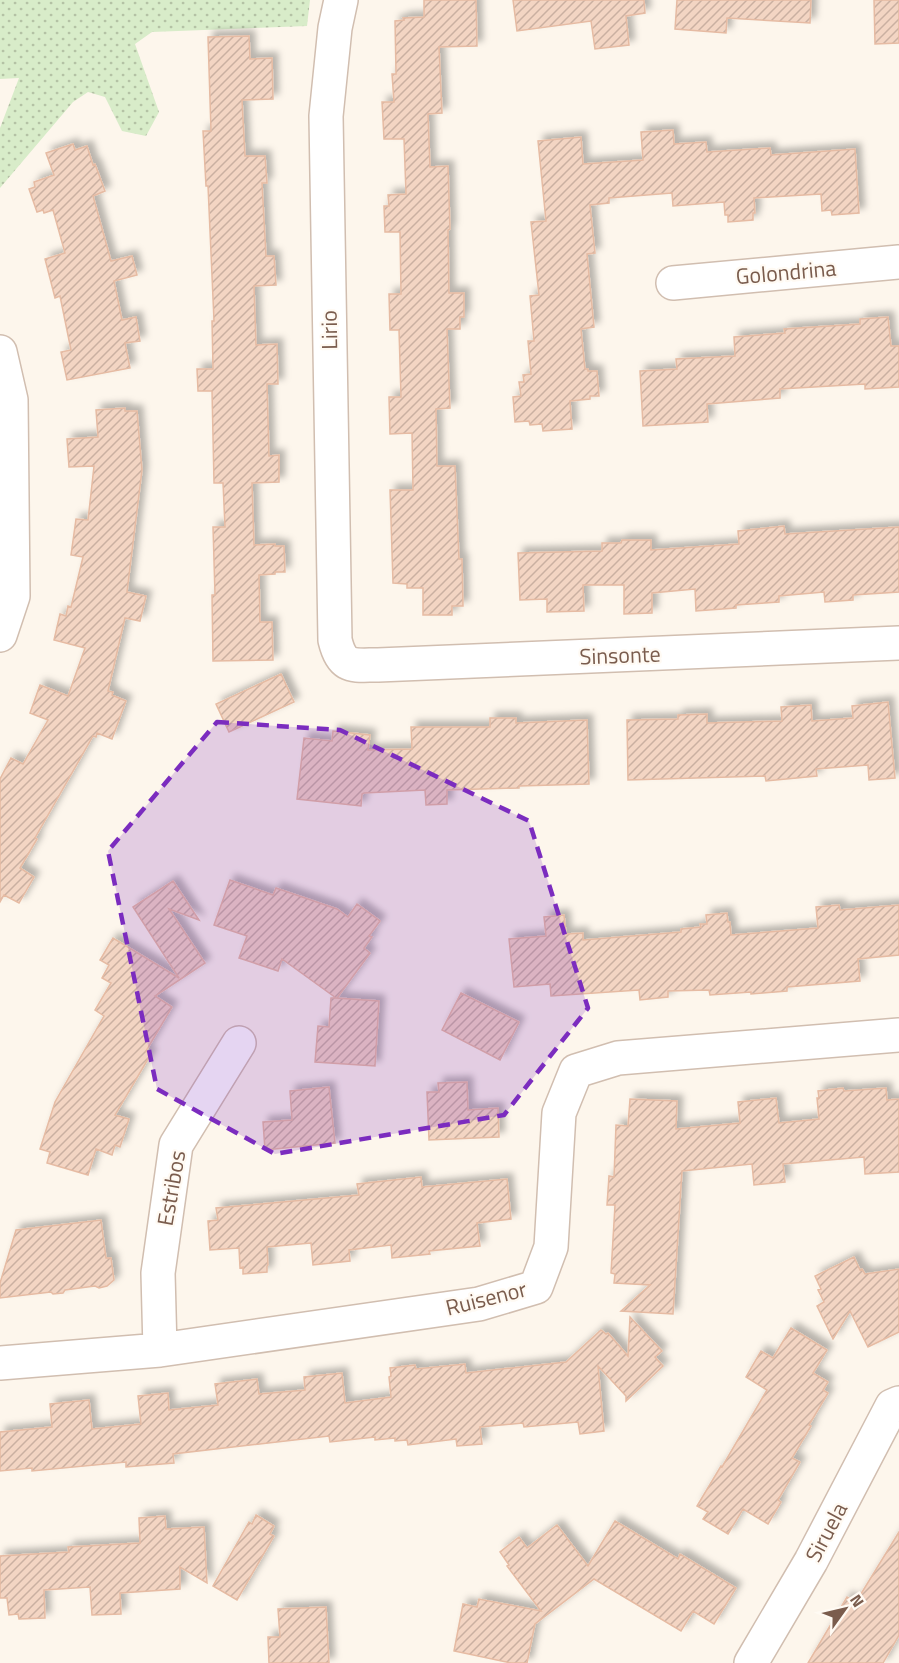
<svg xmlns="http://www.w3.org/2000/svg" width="899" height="1663" viewBox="0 0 899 1663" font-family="'Titillium Web',sans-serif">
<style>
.park{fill:url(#park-dots)}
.building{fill:url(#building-hatch);stroke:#e6bba3;stroke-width:1.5;filter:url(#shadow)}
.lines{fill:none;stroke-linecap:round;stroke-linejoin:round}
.minor-casing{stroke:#d1beb0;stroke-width:36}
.minor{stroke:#fff;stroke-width:33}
.marked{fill:#7b2cbf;fill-opacity:0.2;stroke:#7b2cbf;stroke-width:4.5;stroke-dasharray:12 8;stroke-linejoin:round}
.labels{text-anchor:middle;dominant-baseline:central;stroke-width:4.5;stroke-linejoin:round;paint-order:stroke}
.street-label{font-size:22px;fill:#7a5c4d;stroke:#fffaf3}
</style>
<defs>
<pattern id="park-dots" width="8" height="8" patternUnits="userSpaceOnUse" patternTransform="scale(1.5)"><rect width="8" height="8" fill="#d8ecc9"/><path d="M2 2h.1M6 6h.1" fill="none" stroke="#b4c2a5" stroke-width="1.8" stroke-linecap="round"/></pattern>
<pattern id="building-hatch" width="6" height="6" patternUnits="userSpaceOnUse" patternTransform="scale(1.5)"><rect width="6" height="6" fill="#f3d5c3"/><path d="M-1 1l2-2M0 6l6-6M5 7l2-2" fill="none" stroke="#cab0a1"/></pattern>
<filter id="shadow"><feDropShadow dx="5.5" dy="-5.5" stdDeviation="3" flood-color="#0004"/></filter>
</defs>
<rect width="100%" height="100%" fill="#fdf6ec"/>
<!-- park -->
<path class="park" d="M 0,0 L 310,0 L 307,26 L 152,32 L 135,44 L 159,112 L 146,136 L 122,131 L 105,97 L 88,92 L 73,102 L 0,188 L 0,128 L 19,78 L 0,79 Z"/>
<!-- building -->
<path class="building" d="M 424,0 L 476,0 L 477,46 L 439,47 L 442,113 L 428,114 L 430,167 L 448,166 L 450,229 L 448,230 L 449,293 L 464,293 L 464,317 L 460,317 L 460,329 L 447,329 L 450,408 L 436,409 L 437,466 L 455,466 L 459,559 L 462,559 L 463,606 L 452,606 L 452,615 L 423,615 L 423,588 L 407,588 L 407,584 L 393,583 L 390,490 L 413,490 L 412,433 L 390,434 L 389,397 L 401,397 L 399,330 L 390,330 L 389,294 L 401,294 L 400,232 L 385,232 L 384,206 L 389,206 L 388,195 L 406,194 L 404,139 L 384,139 L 382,102 L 394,102 L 392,74 L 396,74 L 395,21 L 404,20 L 403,18 L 424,17 Z
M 513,0 L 644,0 L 645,13 L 626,16 L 629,45 L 595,49 L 591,21 L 517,31 Z
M 677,0 L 811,0 L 810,23 L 727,18 L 726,33 L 675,29 Z
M 874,0 L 899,0 L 899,43 L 875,44 Z
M 249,36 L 250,59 L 272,58 L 273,99 L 242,100 L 245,156 L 265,156 L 267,183 L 262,183 L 266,256 L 274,256 L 276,285 L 254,286 L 256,345 L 277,344 L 278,384 L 267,384 L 269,456 L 279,455 L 279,482 L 252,483 L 254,545 L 275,544 L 275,546 L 284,546 L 285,572 L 275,572 L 275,574 L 259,575 L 260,622 L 272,622 L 273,660 L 213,661 L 212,595 L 215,595 L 213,527 L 225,527 L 223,483 L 214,483 L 212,391 L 198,391 L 197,369 L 213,369 L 212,321 L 214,321 L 208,186 L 206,186 L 203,131 L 211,131 L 208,37 Z
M 673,130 L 674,144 L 706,142 L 707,152 L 770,148 L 771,155 L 855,149 L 859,213 L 832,215 L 831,210 L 822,211 L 821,194 L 754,198 L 755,213 L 753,213 L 753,220 L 728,222 L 728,215 L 725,215 L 724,202 L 673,206 L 672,193 L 609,198 L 609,203 L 590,205 L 595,253 L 587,254 L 594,327 L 581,329 L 585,369 L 588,369 L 588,371 L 597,371 L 599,396 L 590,396 L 590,399 L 570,401 L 572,429 L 543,431 L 542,424 L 530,425 L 529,421 L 515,422 L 513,397 L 521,396 L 519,382 L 524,382 L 523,375 L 531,374 L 528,341 L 534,341 L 530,296 L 539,295 L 531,222 L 546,221 L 538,141 L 581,137 L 583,164 L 643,160 L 641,132 Z
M 73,144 L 75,150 L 87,146 L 93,165 L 95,164 L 105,191 L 93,196 L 111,261 L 132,256 L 137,275 L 114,281 L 122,320 L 136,317 L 140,341 L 125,343 L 130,368 L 67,380 L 61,352 L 71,350 L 60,296 L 55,298 L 45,259 L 65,253 L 53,210 L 44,213 L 43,210 L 37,212 L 29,189 L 35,187 L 34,182 L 54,175 L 46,153 Z
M 888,317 L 891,346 L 899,346 L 899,387 L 865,389 L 865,384 L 780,389 L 780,398 L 707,404 L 708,422 L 643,426 L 640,371 L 677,369 L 676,359 L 735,356 L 734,337 L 785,333 L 784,329 L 860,324 L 860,319 Z
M 125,408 L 125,411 L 137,411 L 142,470 L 127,592 L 146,596 L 140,621 L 125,618 L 108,691 L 113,692 L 112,695 L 126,701 L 112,739 L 97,733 L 96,737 L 93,736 L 35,838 L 37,839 L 20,868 L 34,877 L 19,903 L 4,895 L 0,902 L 0,779 L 11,758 L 23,764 L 48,720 L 30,713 L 40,685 L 68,696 L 85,648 L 54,640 L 60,614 L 66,616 L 68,606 L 71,607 L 83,557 L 71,555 L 76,519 L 88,520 L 94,466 L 69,467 L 67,439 L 98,437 L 96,410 Z
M 784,526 L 785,534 L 899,527 L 899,592 L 853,595 L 853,600 L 825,602 L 824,592 L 779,596 L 779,602 L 736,605 L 736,608 L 696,611 L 695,589 L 652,593 L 652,613 L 624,614 L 624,585 L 583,585 L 584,611 L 547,612 L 547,599 L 520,600 L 518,553 L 602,551 L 602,543 L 621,543 L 622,540 L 651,540 L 651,550 L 739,544 L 738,531 Z
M 281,674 L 294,702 L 229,732 L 216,704 Z
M 888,702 L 895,778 L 869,780 L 868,765 L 816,769 L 817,776 L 766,781 L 765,776 L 628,780 L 627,720 L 678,719 L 678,715 L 707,714 L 707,723 L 782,721 L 781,707 L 811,705 L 812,721 L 853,718 L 852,706 Z
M 490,718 L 516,718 L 516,723 L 587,720 L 589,784 L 519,786 L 519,788 L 447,790 L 447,804 L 426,805 L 425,790 L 364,793 L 362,794 L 361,806 L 297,799 L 304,738 L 332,741 L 333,731 L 370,735 L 368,750 L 412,749 L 411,727 L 490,727 Z
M 230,880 L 273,895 L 276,888 L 337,909 L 348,917 L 357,904 L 380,921 L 369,936 L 372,937 L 364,948 L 370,953 L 337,998 L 379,1001 L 375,1066 L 315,1062 L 318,1026 L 329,1027 L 331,998 L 336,998 L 282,959 L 278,971 L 239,958 L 247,936 L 214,925 Z
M 173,881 L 199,920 L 169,909 L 205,963 L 155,996 L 172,1007 L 146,1051 L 151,1054 L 115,1115 L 129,1119 L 120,1147 L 115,1145 L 112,1155 L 96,1149 L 88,1175 L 47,1163 L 50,1152 L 40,1149 L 55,1102 L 104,1016 L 95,1010 L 111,983 L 102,978 L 109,965 L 100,960 L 113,938 L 179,978 L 133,907 Z
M 839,905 L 840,910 L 899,905 L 899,955 L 858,959 L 860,981 L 787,987 L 787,991 L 751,994 L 751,992 L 710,995 L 709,990 L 668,991 L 668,997 L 640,1000 L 639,990 L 551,996 L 550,984 L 514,987 L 509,939 L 546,936 L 544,917 L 564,915 L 566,934 L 583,933 L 583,940 L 681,932 L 681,929 L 701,927 L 700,924 L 707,924 L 706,915 L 727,913 L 728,922 L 730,922 L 731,935 L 818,928 L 816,907 Z
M 461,993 L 519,1022 L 500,1060 L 442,1030 Z
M 467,1082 L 468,1110 L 498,1108 L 499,1137 L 429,1140 L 427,1092 L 439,1092 L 438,1083 Z
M 329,1087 L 335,1143 L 265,1150 L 263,1122 L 292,1120 L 290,1091 Z
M 843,1088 L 844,1091 L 886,1088 L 887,1100 L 899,1099 L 899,1172 L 865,1174 L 864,1157 L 783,1164 L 785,1182 L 754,1185 L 752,1164 L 682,1171 L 673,1314 L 621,1311 L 650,1285 L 614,1283 L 615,1274 L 611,1273 L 615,1205 L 607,1205 L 609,1176 L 614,1177 L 616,1125 L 628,1126 L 630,1099 L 677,1101 L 676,1129 L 740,1123 L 738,1102 L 776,1098 L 779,1123 L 819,1119 L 817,1098 L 819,1098 L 818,1091 Z
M 421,1177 L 422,1187 L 507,1179 L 511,1219 L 477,1223 L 480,1246 L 429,1251 L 430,1254 L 392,1258 L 391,1245 L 349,1250 L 350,1261 L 313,1265 L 311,1243 L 267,1247 L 268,1265 L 267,1266 L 267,1272 L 243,1274 L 243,1267 L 240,1268 L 239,1248 L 210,1250 L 208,1221 L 218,1220 L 216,1208 L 359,1195 L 357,1184 Z
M 101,1220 L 106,1258 L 111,1258 L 114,1280 L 107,1286 L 99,1288 L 95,1286 L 65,1290 L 63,1293 L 53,1294 L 51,1292 L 0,1298 L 0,1283 L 16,1230 Z
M 854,1257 L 860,1270 L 862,1269 L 865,1274 L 899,1269 L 899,1332 L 868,1347 L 850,1311 L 833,1339 L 817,1306 L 824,1302 L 818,1290 L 821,1289 L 815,1276 Z
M 630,1317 L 662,1351 L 655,1357 L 663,1366 L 626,1401 L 626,1396 L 598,1366 L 604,1431 L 580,1434 L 578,1422 L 524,1427 L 523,1423 L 480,1427 L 482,1444 L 457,1446 L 456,1439 L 408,1445 L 407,1440 L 395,1441 L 395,1438 L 375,1440 L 375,1437 L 330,1442 L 329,1436 L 173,1454 L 174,1463 L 126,1467 L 126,1462 L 32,1471 L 32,1468 L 0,1471 L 0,1432 L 52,1427 L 50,1404 L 89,1400 L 92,1429 L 141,1424 L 138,1396 L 168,1393 L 169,1410 L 218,1405 L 215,1384 L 257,1379 L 259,1394 L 305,1390 L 304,1377 L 342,1373 L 345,1403 L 391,1397 L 389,1377 L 391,1376 L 390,1368 L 415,1365 L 416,1369 L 465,1364 L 466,1373 L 566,1362 L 601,1330 L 606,1334 L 608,1333 L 628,1356 Z
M 791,1328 L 827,1350 L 813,1373 L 828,1382 L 823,1390 L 828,1393 L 809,1425 L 811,1426 L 792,1458 L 800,1462 L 778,1500 L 781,1502 L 768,1524 L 743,1509 L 728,1534 L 703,1519 L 708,1512 L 697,1506 L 721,1466 L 722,1467 L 767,1390 L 746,1377 L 761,1351 L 773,1358 Z
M 256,1515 L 274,1526 L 270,1534 L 274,1536 L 237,1600 L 213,1586 L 249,1522 L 252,1524 Z
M 165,1516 L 166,1529 L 204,1527 L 207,1583 L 180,1567 L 180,1589 L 120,1593 L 121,1614 L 92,1615 L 90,1587 L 44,1590 L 45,1618 L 19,1619 L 18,1614 L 9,1615 L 7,1598 L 0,1598 L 0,1556 L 69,1552 L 68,1547 L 140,1543 L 139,1518 Z
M 615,1521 L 678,1559 L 680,1554 L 736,1588 L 714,1624 L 693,1611 L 681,1631 L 594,1579 L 535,1624 L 527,1663 L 511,1663 L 454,1651 L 463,1604 L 477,1607 L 479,1599 L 541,1611 L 507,1566 L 509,1565 L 500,1552 L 519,1537 L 527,1548 L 557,1525 L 588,1566 Z
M 899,1532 L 899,1635 L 883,1663 L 808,1663 L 847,1597 L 856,1602 Z
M 326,1607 L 329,1663 L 269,1663 L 268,1637 L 280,1637 L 278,1609 Z"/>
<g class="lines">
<!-- minor casing -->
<g class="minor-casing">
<path id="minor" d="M 341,0 L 335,28 L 326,116 L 335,640 C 342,669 352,665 378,665 L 899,643
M 673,283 L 899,262
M 0,352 L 11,400 L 13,596 L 0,635
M 160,1350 L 158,1273 L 176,1145 L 239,1043
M 0,1363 L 160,1350 L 479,1304 L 536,1287 L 551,1247 L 559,1113 L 576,1071 L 618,1058 L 899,1035
M 751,1663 L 811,1561 L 892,1406 L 899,1403"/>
</g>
<!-- minor -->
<use href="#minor" class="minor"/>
</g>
<!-- marked area -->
<path class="marked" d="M 217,722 L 340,730 L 529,821 L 588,1008 L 504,1115 L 275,1154 L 157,1089 L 108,851 Z"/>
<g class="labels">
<!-- street labels -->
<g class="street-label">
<text transform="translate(786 272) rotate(-5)">Golondrina</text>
<text transform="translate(329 330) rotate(-91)">Lirio</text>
<text transform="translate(620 655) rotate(-2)">Sinsonte</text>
<text transform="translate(171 1188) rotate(-80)">Estribos</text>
<text transform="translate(486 1298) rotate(-14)">Ruisenor</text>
<text transform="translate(826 1532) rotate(-62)">Siruela</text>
</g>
</g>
<!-- north arrow -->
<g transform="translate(845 1609) rotate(56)" stroke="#fffaf3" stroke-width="4.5" paint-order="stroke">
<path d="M0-4.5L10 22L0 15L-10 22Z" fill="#7a5c4d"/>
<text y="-9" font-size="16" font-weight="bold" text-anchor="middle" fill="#7a5c4d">N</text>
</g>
</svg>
